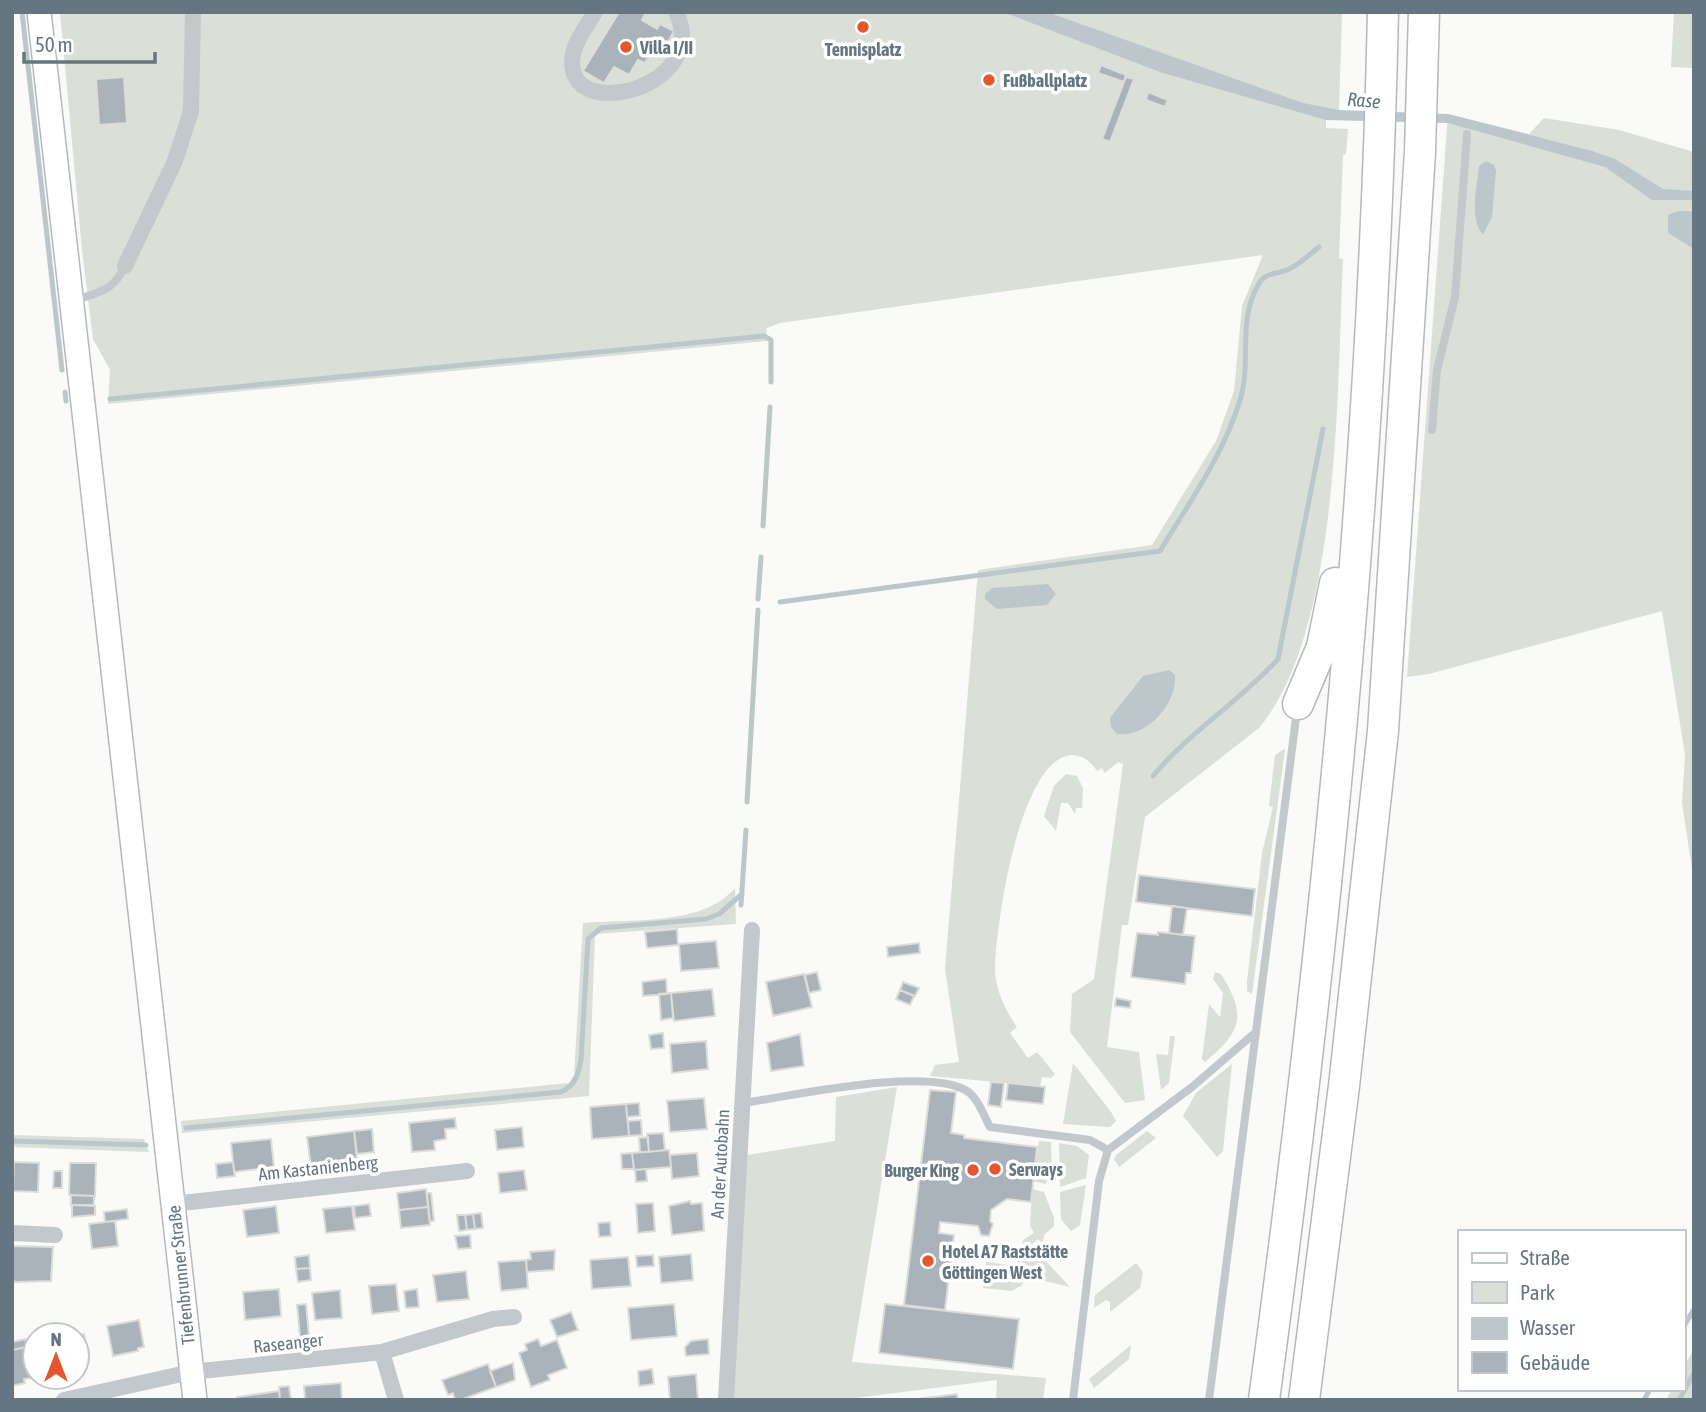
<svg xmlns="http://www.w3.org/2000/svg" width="1706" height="1412" viewBox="0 0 1706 1412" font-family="'Asap Condensed',sans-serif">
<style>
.green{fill:#dadfd7}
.water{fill:#bbc7cb}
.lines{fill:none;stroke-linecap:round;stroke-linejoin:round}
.stream{stroke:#bbc7cb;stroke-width:5}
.building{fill:#aab3b9;stroke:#dcdcda;stroke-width:2}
.secondary-casing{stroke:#b3babf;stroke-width:26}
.highway-casing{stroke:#b4b9bd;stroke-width:33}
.lane{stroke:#c3c8cc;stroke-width:8}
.street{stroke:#c3c8cc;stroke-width:16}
.secondary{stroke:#fff;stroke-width:23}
.highway{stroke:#fff;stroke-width:30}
.poi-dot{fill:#e4572e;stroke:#fff;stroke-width:2.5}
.labels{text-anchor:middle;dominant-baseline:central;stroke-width:7;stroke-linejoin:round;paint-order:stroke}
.poi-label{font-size:18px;font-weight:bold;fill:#657683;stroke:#fff;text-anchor:start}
.street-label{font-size:18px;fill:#657683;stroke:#fff}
.water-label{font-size:19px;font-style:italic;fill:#60757c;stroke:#fff}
</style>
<rect width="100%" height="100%" fill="#fafaf8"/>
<!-- green -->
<path class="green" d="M 60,12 L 1342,12 L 1339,110 L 1326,120 L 1326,128 L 1348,129 L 1346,154 L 1343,155 L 1339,258 L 1343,259 C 1337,385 1341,630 1259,728 L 1145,817 L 1128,925 L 1122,925 L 1107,1047 L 1139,1052 L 1145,1100 L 1125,1103 L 1070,1032 L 1072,994 L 1094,979 L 1123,764 L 1118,762 L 1105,773 L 1102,768 L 1097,771 C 1091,762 1083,755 1071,755 C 1019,760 996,925 995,968 C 995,989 1005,1010 1017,1027 L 1010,1033 L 1028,1058 L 1037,1052 L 1055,1074 L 1051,1078 L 1042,1077 L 1040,1086 L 930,1076 L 935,1065 L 959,1062 L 945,969 L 978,570 L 1152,545 L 1216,441 L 1234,391 L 1242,306 L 1263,255 L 780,323 L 767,328 L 766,341 L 108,404 L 110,370 L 93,339 L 82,250 Z
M 1674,12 L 1694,12 L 1694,68 L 1671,67 Z
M 1448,114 L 1529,134 L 1544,118 L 1619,130 L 1694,152 L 1694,882 L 1682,803 L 1685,755 L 1662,611 L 1429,674 L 1407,677 Z
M 1284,749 L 1285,750 L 1252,994 L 1247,991 L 1247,981 L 1262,853 L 1273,807 L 1269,806 L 1275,755 Z
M 1066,774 L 1077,776 L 1083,788 L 1082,808 L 1076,808 L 1075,814 L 1068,803 L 1061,803 L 1056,831 L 1044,816 L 1054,786 Z
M 735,888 L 736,924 L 595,934 L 589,1096 L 182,1133 L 181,1121 L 569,1083 L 574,1075 L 583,923 C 630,919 703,926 735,888 Z
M 1215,972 L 1221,974 C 1247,1016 1242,1031 1205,1062 L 1202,1059 L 1209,1004 L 1220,1017 L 1223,993 L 1213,979 Z
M 1170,1036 L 1175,1036 L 1169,1083 L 1161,1090 L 1156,1054 L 1168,1055 Z
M 1073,1063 L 1111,1112 L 1116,1121 L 1110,1127 L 1063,1124 Z
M 1232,1064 L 1223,1151 L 1217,1157 L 1183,1116 L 1196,1093 Z
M 897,1087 L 852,1362 L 1046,1378 L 1043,1400 L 996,1400 L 997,1380 L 840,1400 L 733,1400 L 747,1155 L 835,1141 L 836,1097 Z
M 1147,1131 L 1156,1138 L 1119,1167 L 1114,1159 L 1116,1155 Z
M 12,1135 L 144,1139 L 149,1152 L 12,1147 Z
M 1039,1141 L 1051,1142 L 1052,1178 L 1045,1184 L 1033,1181 Z
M 1059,1143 L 1077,1146 L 1089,1155 L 1086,1178 L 1060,1187 Z
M 1086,1185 L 1080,1225 L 1071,1231 L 1061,1219 L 1060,1192 Z
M 1032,1189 L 1044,1192 L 1054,1218 L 1054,1226 L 1045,1234 L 1042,1243 L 1038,1239 L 1031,1245 L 1070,1287 L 1028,1277 L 1014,1257 L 1021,1258 L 1023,1240 L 1034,1233 L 1030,1226 Z
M 986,1262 L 1015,1266 L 1024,1279 L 1022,1285 L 1012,1291 L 983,1288 Z
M 1136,1263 L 1143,1272 L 1140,1288 L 1110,1312 L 1110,1302 L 1106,1300 L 1094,1308 L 1095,1295 Z
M 1131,1345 L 1129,1359 L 1094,1388 L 1089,1379 Z
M 1694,1349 L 1694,1400 L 1666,1400 L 1672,1389 L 1683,1389 L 1683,1368 Z"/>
<!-- water -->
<path class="water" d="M 1003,12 L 1047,12 L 1303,103 L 1339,110 L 1448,114 L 1592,151 L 1615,159 L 1663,189 L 1694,191 L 1694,200 L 1652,200 L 1605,167 L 1448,123 L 1326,120 L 1160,72 Z
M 1486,161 L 1494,165 L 1496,171 L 1492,217 L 1483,235 C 1469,219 1477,186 1479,166 Z
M 1678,211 L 1694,211 L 1694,249 L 1668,233 L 1668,215 Z
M 1048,584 L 1056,594 L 1047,605 L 997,609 L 985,599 L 985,594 L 992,588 Z
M 1169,670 L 1175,675 C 1177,704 1147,738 1117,734 L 1111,727 L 1110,718 L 1143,676 Z"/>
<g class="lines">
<!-- stream -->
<path class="stream" d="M 22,12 L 62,370
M 65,392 L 66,401
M 110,399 L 764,336 L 771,340 L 771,382
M 763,526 L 770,407
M 758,599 L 761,557
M 780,602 L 1160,551 C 1189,503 1224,454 1240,400 C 1252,362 1237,322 1258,285 C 1266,271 1277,275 1289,269 C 1300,264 1310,254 1319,247
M 1153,776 C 1189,732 1239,702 1278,659 L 1323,429
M 747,802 L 758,610
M 741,905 L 746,830
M 186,1128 L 561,1092 C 576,1085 578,1075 581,1060 L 588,939 L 601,928 L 706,919 L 719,914 L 742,894
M 12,1141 L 146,1145
M 1683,1328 L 1694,1309
M 1644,1400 L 1650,1389
M 1679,1400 L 1694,1373"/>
</g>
<!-- building -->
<path class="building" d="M 619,12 L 646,12 L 642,20 L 657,29 L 660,24 L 674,31 L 664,50 L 655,45 L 645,63 L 638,60 L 629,75 L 614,67 L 604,83 L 583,71 Z
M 1101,65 L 1126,75 L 1124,82 L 1098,73 Z
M 124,77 L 127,123 L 99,125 L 96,79 Z
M 1126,77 L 1134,79 L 1110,142 L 1102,139 Z
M 1148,92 L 1168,100 L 1165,107 L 1146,100 Z
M 1139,875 L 1255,889 L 1252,916 L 1136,902 Z
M 1172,906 L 1187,908 L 1183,935 L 1169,933 Z
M 677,929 L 678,945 L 647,948 L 645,932 Z
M 1158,932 L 1195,936 L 1191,973 L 1186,973 L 1185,984 L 1131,977 L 1137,933 L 1158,935 Z
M 716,941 L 719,968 L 681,971 L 679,944 Z
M 919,943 L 920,953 L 888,957 L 887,947 Z
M 817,972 L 821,990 L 809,993 L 805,975 Z
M 804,974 L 812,1007 L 773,1016 L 766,982 Z
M 666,979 L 667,994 L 643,996 L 642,982 Z
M 903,982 L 919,988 L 915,996 L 900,990 Z
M 712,989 L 715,1016 L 674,1021 L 671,993 Z
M 900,990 L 914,996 L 910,1005 L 896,999 Z
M 671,993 L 673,1018 L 661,1020 L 659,994 Z
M 1116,998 L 1131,1001 L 1130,1008 L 1115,1006 Z
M 663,1033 L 664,1048 L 651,1049 L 649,1035 Z
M 800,1034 L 804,1066 L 771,1071 L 767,1043 Z
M 706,1041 L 708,1069 L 672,1073 L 670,1044 Z
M 991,1082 L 1004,1083 L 1001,1107 L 988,1105 Z
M 1008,1083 L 1045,1087 L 1043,1104 L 1006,1100 Z
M 930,1090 L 956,1092 L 951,1133 L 964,1135 L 964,1138 L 1037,1147 L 1031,1202 L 1007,1199 L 991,1210 L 990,1221 L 993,1224 L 989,1236 L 981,1235 L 978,1226 L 940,1222 L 939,1233 L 954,1235 L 945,1310 L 904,1305 Z
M 704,1098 L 707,1129 L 670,1132 L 667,1101 Z
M 639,1103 L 640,1116 L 627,1117 L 626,1104 Z
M 626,1104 L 629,1136 L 592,1139 L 590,1107 Z
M 455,1118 L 456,1128 L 445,1129 L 446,1139 L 434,1141 L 435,1150 L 412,1152 L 409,1123 Z
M 641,1120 L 642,1135 L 629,1136 L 628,1121 Z
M 522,1127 L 524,1147 L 497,1150 L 495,1130 Z
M 372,1129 L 374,1152 L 357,1154 L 354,1131 Z
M 354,1131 L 357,1161 L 311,1167 L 307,1137 Z
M 663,1133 L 665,1150 L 649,1152 L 647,1134 Z
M 648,1137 L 649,1152 L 640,1152 L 639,1138 Z
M 271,1139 L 274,1167 L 234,1172 L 231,1143 Z
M 669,1150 L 671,1167 L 634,1170 L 632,1153 Z
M 632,1153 L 634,1169 L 622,1169 L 621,1154 Z
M 697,1153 L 699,1176 L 672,1179 L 670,1155 Z
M 14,1162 L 39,1163 L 38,1192 L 13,1191 Z
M 233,1162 L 235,1176 L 217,1178 L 216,1164 Z
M 70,1163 L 96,1163 L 95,1196 L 69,1195 Z
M 646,1169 L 647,1181 L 636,1182 L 635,1170 Z
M 524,1170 L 527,1190 L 500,1193 L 498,1173 Z
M 54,1171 L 62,1171 L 62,1188 L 53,1188 Z
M 426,1189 L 428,1207 L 399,1210 L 397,1193 Z
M 427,1193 L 431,1193 L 434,1221 L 430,1221 Z
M 71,1195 L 94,1196 L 94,1205 L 71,1205 Z
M 690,1201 L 691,1204 L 702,1203 L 704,1231 L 672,1235 L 669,1206 Z
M 653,1203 L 655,1231 L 638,1233 L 636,1204 Z
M 369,1204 L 371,1216 L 355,1218 L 354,1206 Z
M 72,1205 L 95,1206 L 95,1215 L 72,1217 Z
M 276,1206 L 279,1233 L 247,1237 L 243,1210 Z
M 352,1206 L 355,1230 L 326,1233 L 323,1209 Z
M 428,1207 L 430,1225 L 401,1228 L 399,1210 Z
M 127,1209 L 128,1219 L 105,1222 L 104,1212 Z
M 481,1213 L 483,1228 L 475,1229 L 473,1214 Z
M 473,1214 L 475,1229 L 467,1230 L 465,1215 Z
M 457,1215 L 465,1215 L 467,1230 L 459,1231 Z
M 115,1221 L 118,1246 L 92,1249 L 89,1224 Z
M 610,1222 L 611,1236 L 599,1237 L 598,1223 Z
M 470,1235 L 471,1248 L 458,1249 L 455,1236 Z
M 12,1246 L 53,1247 L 51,1281 L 15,1282 L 12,1279 Z
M 555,1250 L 554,1270 L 527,1272 L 526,1260 L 531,1259 L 530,1252 Z
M 691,1254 L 693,1280 L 661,1283 L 659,1257 Z
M 309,1255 L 310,1268 L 296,1269 L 295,1257 Z
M 653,1255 L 654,1266 L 637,1267 L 636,1256 Z
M 628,1257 L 631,1286 L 592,1289 L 590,1260 Z
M 526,1260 L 528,1288 L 501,1291 L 498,1262 Z
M 310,1268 L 311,1280 L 298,1282 L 296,1269 Z
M 466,1271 L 469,1299 L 437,1302 L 433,1275 Z
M 396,1284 L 399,1311 L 372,1314 L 369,1286 Z
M 279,1289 L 281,1316 L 245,1320 L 243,1292 Z
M 417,1289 L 419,1307 L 406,1308 L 404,1291 Z
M 340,1290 L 342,1318 L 315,1320 L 312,1293 Z
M 306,1304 L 309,1336 L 300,1337 L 297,1305 Z
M 674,1304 L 677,1336 L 631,1340 L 628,1308 Z
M 885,1304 L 1019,1319 L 1013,1369 L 879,1353 Z
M 571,1312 L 578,1330 L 557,1337 L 550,1320 Z
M 139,1320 L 144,1347 L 138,1348 L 138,1351 L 113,1356 L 107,1326 Z
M 84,1334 L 89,1360 L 77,1362 L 77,1335 Z
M 26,1339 L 27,1347 L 12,1350 L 12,1342 Z
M 538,1339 L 541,1346 L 557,1340 L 567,1368 L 548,1375 L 550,1380 L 531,1387 L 519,1353 L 527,1350 L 525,1344 Z
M 708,1339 L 709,1354 L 686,1356 L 685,1347 L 691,1341 Z
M 35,1340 L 35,1364 L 30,1365 L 26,1342 Z
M 27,1347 L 33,1378 L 24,1379 L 25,1383 L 12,1386 L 12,1350 Z
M 513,1363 L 515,1380 L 496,1387 L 490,1371 Z
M 488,1364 L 496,1387 L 460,1400 L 455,1400 L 453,1393 L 448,1395 L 442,1380 Z
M 652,1369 L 654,1384 L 639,1386 L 638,1371 Z
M 696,1374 L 698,1400 L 670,1400 L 668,1377 Z
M 341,1383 L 342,1400 L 305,1400 L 304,1386 Z
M 289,1386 L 291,1400 L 280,1400 L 279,1387 Z
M 279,1391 L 280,1400 L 237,1400 L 237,1397 Z
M 957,1394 L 958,1400 L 908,1400 Z"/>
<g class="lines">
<!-- secondary casing -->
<g class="secondary-casing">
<path id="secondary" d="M 39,12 L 195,1400"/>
</g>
<!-- highway casing -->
<g class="highway-casing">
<path id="highway" d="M 1298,704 L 1322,647 L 1335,583
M 1264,1400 C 1326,940 1373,476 1383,12
M 1304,1400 L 1344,1086 L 1383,731 L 1420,152 L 1424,12"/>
</g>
<!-- lane -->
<path class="lane" d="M 73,301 C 98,292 113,292 125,266
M 1432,430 L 1437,370 L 1455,297 L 1467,134
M 743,1103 C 793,1096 926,1066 967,1091 C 978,1098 984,1116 990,1127 L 1090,1140 L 1108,1150
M 1073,1400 L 1099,1181 L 1108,1150 L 1192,1087 L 1256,1032
M 1209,1400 L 1297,710"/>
<!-- street -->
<path class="street" d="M 595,12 C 588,24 578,37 574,50 C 553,128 714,91 676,12
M 125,266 L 175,161 L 191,111 L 193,12
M 173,1204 L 467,1171
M 12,1233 L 55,1235
M 382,1352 L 396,1400
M 64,1400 L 191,1372 L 382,1352 L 493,1319 L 514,1317
M 726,1400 L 752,930"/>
<!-- secondary -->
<use href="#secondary" class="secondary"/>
<!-- highway -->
<use href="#highway" class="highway"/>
</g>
<!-- markers -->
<g class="poi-dot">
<circle cx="863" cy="27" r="7"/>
<circle cx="626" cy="47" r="7"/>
<circle cx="989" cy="80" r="7"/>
<circle cx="995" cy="1169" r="7"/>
<circle cx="973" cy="1170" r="7"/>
<circle cx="928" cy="1261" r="7"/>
</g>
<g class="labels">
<!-- poi labels -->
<g class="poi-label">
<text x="640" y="47">Villa I/II</text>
<text x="863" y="49" text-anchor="middle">Tennisplatz</text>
<text x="1003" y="80">Fußballplatz</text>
<text x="1009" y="1169">Serways</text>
<text x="959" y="1170" text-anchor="end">Burger King</text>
<text x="942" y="1251">Hotel A7 Raststätte<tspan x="942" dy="21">Göttingen West</tspan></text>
</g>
<!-- street labels -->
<g class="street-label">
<text transform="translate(720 1164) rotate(-87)">An der Autobahn</text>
<text transform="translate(318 1168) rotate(-6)">Am Kastanienberg</text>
<text transform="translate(181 1275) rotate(-96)">Tiefenbrunner Straße</text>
<text transform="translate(288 1343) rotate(-6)">Raseanger</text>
</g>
<!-- water labels -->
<g class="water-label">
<text transform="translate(1364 100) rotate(5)">Rase</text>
</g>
</g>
<!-- border -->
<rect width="1706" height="1412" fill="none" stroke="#657683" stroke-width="28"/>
<!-- legend -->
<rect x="1458" y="1230" width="228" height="161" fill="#ffffff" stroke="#c1c8cd" stroke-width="2"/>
<rect x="1472" y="1253" width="35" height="10" fill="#ffffff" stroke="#c1c8cd" stroke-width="2"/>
<text x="1520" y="1265" font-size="21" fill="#657683">Straße</text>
<rect x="1472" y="1282" width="35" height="21" fill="#dadfd7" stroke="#c1c8cd" stroke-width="2"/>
<text x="1520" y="1300" font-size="21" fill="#657683">Park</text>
<rect x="1472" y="1318" width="35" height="21" fill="#bbc7cb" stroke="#c1c8cd" stroke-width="2"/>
<text x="1520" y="1335" font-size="21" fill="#657683">Wasser</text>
<rect x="1472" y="1352" width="35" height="21" fill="#aab3b9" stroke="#c1c8cd" stroke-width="2"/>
<text x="1520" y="1370" font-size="21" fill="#657683">Gebäude</text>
<!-- north arrow -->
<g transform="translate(56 1356)"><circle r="33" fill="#ffffff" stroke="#c1c8cd" stroke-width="2"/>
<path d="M0-5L12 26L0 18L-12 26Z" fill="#e4572e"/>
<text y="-10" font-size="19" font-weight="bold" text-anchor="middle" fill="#657683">N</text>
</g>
<!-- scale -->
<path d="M24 52v10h131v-10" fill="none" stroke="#657683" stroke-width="3.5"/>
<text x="35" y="52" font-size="21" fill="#657683" stroke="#ffffff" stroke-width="5" paint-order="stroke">50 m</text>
</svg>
